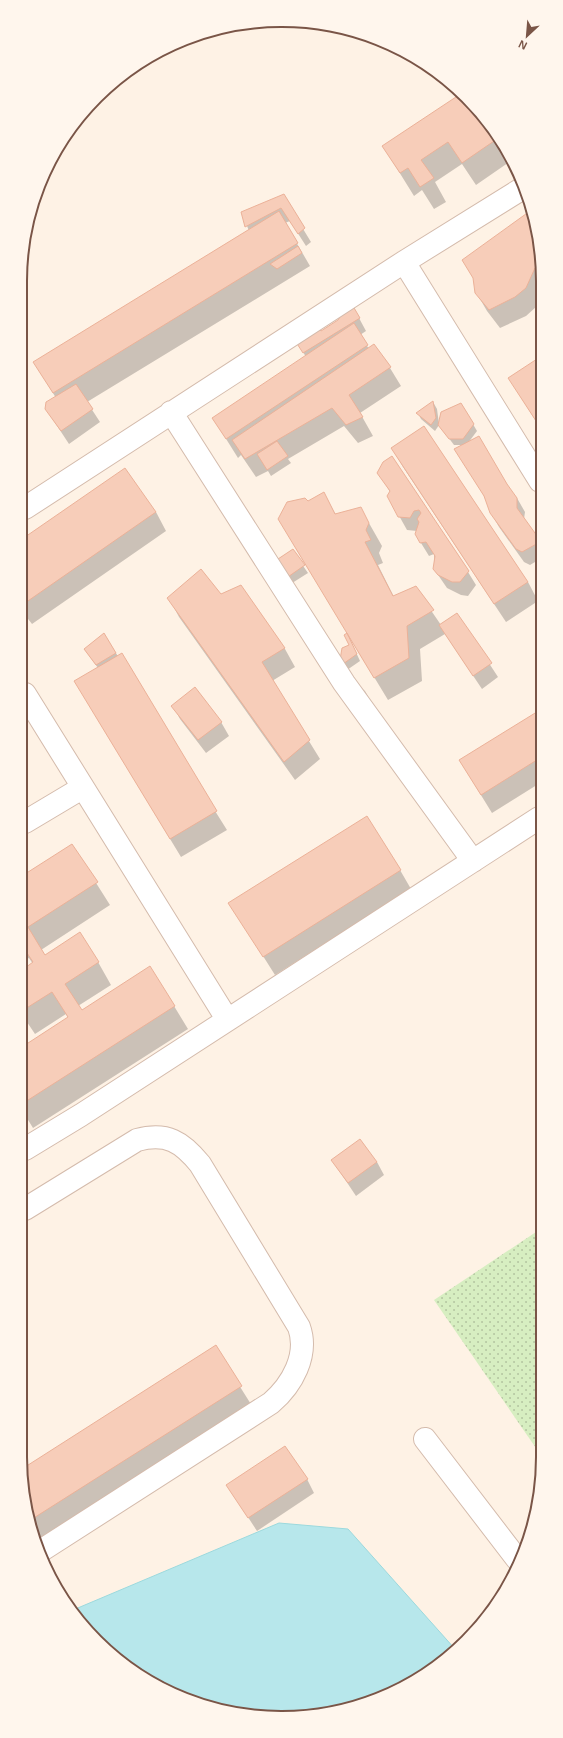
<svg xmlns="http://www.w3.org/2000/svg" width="563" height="1738" viewBox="0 0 563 1738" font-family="Arial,sans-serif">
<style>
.green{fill:url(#green-dots)}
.water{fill:#b7e7eb;stroke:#9cd9dd}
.shadow{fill:#0003}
.building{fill:#f7cdb9;stroke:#ebb198}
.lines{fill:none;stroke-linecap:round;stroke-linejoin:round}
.minor-casing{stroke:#d4bbac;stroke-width:24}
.minor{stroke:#fff;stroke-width:22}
.rim{fill:none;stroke:#7a5547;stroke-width:2}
</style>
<defs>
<pattern id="green-dots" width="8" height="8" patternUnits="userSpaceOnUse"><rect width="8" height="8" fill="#d7eec1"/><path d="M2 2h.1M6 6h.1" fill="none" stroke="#b3c49f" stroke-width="1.8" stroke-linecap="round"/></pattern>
</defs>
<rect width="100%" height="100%" fill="#fef2e5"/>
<!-- green -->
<path class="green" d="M 539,1230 L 538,1451 L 434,1300 Z"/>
<!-- water -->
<path class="water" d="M 279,1523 L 348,1529 L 455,1649 L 441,1664 L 349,1709 L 299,1717 L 248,1716 L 166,1691 L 85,1629 L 73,1610 Z"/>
<!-- shadow -->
<path class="shadow" d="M 467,97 L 512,160 L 476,185 L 462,164 L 435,182 L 446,202 L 434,209 L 422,190 L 414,196 L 383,146 Z
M 283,196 L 311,242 L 306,246 L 290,221 L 285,223 L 310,266 L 87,402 L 100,422 L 69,444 L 46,409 L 56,398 L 34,362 L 249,231 L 242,213 Z
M 541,247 L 541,297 L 536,307 L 526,316 L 500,328 L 487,311 L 476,292 Z
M 359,318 L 366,331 L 360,335 L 369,349 L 374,346 L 390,368 L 401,386 L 360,413 L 373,436 L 358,443 L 344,426 L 288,459 L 291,463 L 271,476 L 268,471 L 256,477 L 241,455 L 238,458 L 213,418 L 306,357 L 303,352 L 321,333 Z
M 540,358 L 540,428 L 509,378 Z
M 433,402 L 437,409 L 439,424 L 461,404 L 477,431 L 468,443 L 517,498 L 525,512 L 524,519 L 540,541 L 540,559 L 530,565 L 524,562 L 499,527 L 491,513 L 464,445 L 454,445 L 439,425 L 435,431 L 421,419 L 418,413 Z
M 392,448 L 528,582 L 538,601 L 506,622 L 403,467 Z
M 384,463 L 468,572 L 476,585 L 468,596 L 461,595 L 447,588 L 434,569 L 434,554 L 429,556 L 421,543 L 417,531 L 407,530 L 388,496 L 390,492 L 379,473 Z
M 324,493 L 336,515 L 361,509 L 382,546 L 379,553 L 383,563 L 378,565 L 394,597 L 415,587 L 441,625 L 457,614 L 498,677 L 482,689 L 445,634 L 420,649 L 422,681 L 388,700 L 351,639 L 350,639 L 360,661 L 347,670 L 341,660 L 350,645 L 346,635 L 348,633 L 308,502 Z
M 156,512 L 166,531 L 32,624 L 25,615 L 25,539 Z
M 292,550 L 308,573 L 289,585 L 276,561 Z
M 241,586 L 285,649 L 295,667 L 272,681 L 320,759 L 295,780 L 179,617 L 169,598 L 221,595 Z
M 104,634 L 227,830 L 181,857 L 86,700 L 98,668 L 85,650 Z
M 354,681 L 365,691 L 369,698 L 365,702 Z
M 173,706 L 221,722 L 229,736 L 206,753 L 180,719 Z
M 540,712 L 540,783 L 492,813 L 460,761 Z
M 72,845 L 110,905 L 41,950 L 45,956 L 98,962 L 111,985 L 78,1006 L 82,1011 L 174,1006 L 188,1029 L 33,1128 L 25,1115 L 25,1046 L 68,1018 L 66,1014 L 35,1034 L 25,1019 L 25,969 L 33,964 L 29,958 L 25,960 L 25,875 Z
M 400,870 L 411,889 L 275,975 L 230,904 Z
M 332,1160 L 377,1162 L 384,1175 L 356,1196 Z
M 215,1347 L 254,1409 L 37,1547 L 25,1507 L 25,1468 Z
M 307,1479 L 314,1493 L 257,1531 L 227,1485 Z"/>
<!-- building -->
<path class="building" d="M 462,93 L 467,97 L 497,139 L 462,163 L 448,142 L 421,160 L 434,178 L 420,187 L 408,168 L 400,173 L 382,146 Z
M 284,194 L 305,228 L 298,234 L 281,208 L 245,227 L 241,212 Z
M 279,211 L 298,243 L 53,393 L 33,362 Z
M 530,211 L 541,247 L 541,265 L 535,268 L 526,288 L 515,297 L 489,310 L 475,293 L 473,278 L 462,260 Z
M 298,246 L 302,253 L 277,269 L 270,264 Z
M 350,301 L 360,318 L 303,353 L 294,339 L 314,323 L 321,331 L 338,320 Z
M 354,323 L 368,345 L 226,439 L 212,418 Z
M 374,344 L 391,367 L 349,395 L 363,417 L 346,425 L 332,408 L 245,459 L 232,440 Z
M 540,357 L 540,427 L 508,378 Z
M 76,384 L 93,409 L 61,431 L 45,409 L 46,402 Z
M 433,401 L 436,418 L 431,425 L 416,413 Z
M 461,403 L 474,424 L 463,439 L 449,439 L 438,425 L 441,412 Z
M 424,426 L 528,582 L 494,604 L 391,448 Z
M 479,436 L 507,484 L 517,498 L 517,508 L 540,540 L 540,542 L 522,552 L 516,549 L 490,513 L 484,496 L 454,449 Z
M 277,441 L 288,456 L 267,470 L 257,454 Z
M 392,456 L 469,571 L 460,582 L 452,582 L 438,575 L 433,569 L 435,556 L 426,542 L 420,543 L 415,534 L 419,522 L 417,519 L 421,513 L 419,510 L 414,511 L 410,518 L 398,517 L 387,496 L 390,491 L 377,473 L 383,462 Z
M 125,468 L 156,512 L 25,603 L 25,537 Z
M 324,492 L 335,514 L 361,507 L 369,523 L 366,530 L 371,540 L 365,542 L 393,596 L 416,586 L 434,610 L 407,626 L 409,658 L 374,678 L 278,519 L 287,502 L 305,498 L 308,501 Z
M 293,549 L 305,565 L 285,579 L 275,561 Z
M 201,569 L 221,594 L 241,585 L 285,648 L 262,662 L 310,740 L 284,762 L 167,598 Z
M 457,613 L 492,663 L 473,676 L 439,625 Z
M 104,633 L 116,653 L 96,665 L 84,649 Z
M 347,633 L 357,654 L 343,664 L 340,660 L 342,648 L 349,645 L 344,635 Z
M 122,653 L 217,811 L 170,839 L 74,681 Z
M 195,687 L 222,722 L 198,740 L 171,706 Z
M 540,710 L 540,758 L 481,795 L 459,760 Z
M 367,816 L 401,870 L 263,957 L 228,903 Z
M 72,844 L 98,882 L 28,927 L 45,955 L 80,932 L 99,962 L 65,984 L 82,1010 L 150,966 L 175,1006 L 25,1102 L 25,1045 L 68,1017 L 52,992 L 25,1009 L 25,968 L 33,962 L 25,950 L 25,874 Z
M 360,1139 L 377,1162 L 348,1183 L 331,1160 Z
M 216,1345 L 242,1386 L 29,1521 L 25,1507 L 25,1467 Z
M 285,1446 L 308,1479 L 248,1518 L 226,1485 Z"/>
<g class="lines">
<!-- minor casing -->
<g class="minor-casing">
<path id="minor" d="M 404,262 L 540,481
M 171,412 L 344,683 L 473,861
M 25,508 L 404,262 L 523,188
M 25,694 L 227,1019
M 25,822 L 82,788
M 25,1149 L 81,1115 L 539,818
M 25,1209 L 137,1140 C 167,1132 182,1142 200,1164 L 299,1327 C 309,1355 292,1385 271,1403 L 39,1552
M 425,1439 L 517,1559"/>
</g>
<!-- minor -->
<use href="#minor" class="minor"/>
</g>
<!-- crop -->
<path d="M0 0H563V1738H0ZM281 27H282A254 254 0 0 1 536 281V1457A254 254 0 0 1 282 1711H281A254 254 0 0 1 27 1457V281A254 254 0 0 1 281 27Z" fill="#fff6ed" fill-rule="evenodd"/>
<path class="rim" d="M281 27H282A254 254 0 0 1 536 281V1457A254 254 0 0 1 282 1711H281A254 254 0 0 1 27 1457V281A254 254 0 0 1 281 27Z"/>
<!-- north arrow -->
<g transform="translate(527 36) rotate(206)" stroke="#fff6ed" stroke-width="3" paint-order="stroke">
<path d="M0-3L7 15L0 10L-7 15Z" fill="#7a5547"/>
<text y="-6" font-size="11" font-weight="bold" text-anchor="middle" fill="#7a5547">N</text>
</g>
</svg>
